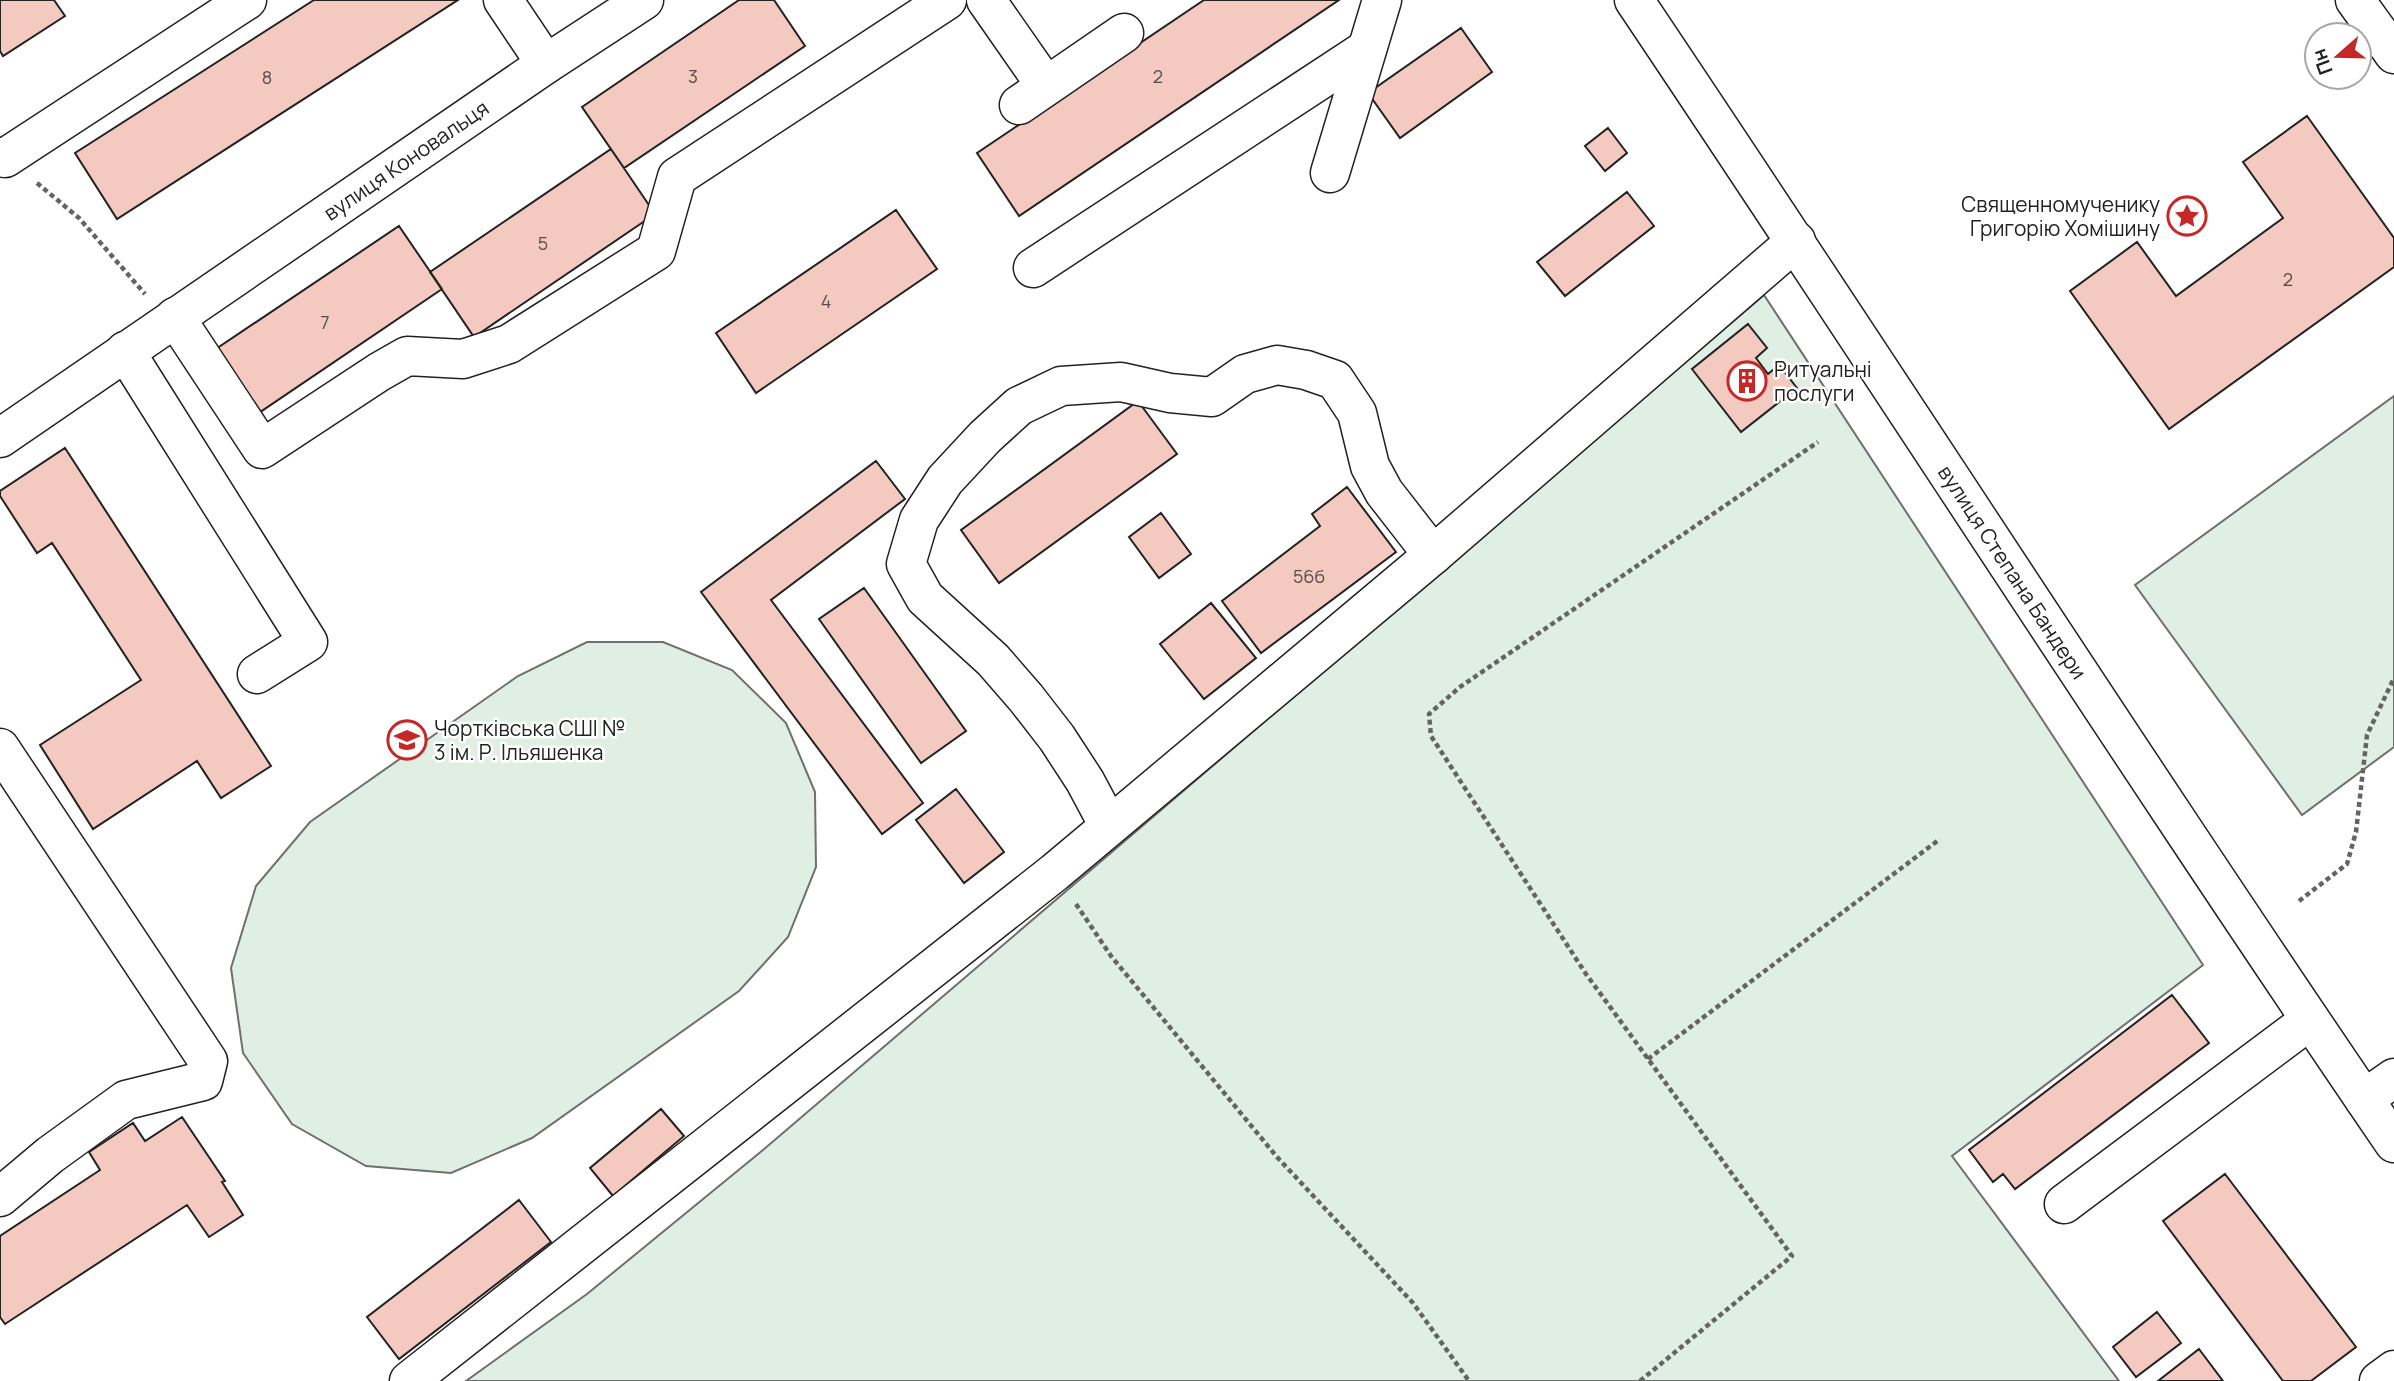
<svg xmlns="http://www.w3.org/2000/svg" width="2394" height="1381" viewBox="0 0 2394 1381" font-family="Manrope,sans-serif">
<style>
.green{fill:#e0efe3;stroke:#6f6f6f;stroke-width:2}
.building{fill:#f3c9c0;stroke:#222;stroke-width:2}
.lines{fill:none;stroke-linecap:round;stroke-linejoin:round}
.minor-casing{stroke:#222;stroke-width:41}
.path{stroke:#646464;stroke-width:4.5;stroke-dasharray:5 3.5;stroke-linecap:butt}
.minor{stroke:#fff;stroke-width:38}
.labels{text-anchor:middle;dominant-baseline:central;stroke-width:5;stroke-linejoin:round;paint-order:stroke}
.number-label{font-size:18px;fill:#564c4a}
.street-label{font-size:21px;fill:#222;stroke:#fff}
.poi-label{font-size:21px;fill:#222;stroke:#fff;text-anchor:start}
</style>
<rect width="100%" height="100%" fill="#fff"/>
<!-- green -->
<path class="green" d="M 1764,295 L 2203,965 L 1952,1156 L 2119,1381 L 466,1381 L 587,1294 L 763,1150 Z
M 2394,396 L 2394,747 L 2302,815 L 2135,585 Z
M 587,642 L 663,642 L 732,670 L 786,723 L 815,792 L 816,867 L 788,937 L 739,991 L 532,1138 L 451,1173 L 366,1166 L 292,1124 L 243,1053 L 231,968 L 256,886 L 310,822 L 518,676 Z"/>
<!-- building -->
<path class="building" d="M 0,0 L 54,0 L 65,16 L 3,56 L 0,51 Z
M 314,0 L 458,0 L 117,219 L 75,153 Z
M 739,0 L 774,0 L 805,46 L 624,168 L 582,107 Z
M 1204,0 L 1339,0 L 1019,216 L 977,153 Z
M 1461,28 L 1492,72 L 1400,138 L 1368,93 Z
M 2307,116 L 2394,238 L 2394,267 L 2169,429 L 2070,291 L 2137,242 L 2176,296 L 2283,218 L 2243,162 Z
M 1608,128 L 1627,153 L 1605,171 L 1585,146 Z
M 611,149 L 655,214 L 474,337 L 430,272 Z
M 1627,192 L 1654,226 L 1565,296 L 1537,262 Z
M 896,210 L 937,269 L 756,393 L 716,333 Z
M 399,226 L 442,289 L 250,419 L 207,355 Z
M 1748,324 L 1767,348 L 1756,358 L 1768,374 L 1779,365 L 1797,388 L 1741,432 L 1692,369 Z
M 1138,401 L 1177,454 L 999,583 L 961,530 Z
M 65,448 L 271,766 L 221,798 L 197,761 L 93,829 L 40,745 L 141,680 L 52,543 L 37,553 L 0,496 L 0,491 Z
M 876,461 L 905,499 L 771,600 L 923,803 L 882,834 L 701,592 Z
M 1347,487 L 1396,552 L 1261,653 L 1222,601 L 1320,526 L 1312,514 Z
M 1161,513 L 1191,554 L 1159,578 L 1129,537 Z
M 864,588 L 966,731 L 921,763 L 819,619 Z
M 1211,603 L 1256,658 L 1204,699 L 1160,644 Z
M 956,789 L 1004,852 L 964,883 L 916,820 Z
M 2172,995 L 2209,1043 L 2015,1189 L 2003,1174 L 1993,1182 L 1969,1150 Z
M 661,1109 L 684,1136 L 613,1196 L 590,1168 Z
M 182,1117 L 225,1181 L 222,1182 L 243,1215 L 209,1237 L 187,1205 L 5,1324 L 0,1317 L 0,1236 L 100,1170 L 89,1152 L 133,1123 L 145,1141 Z
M 2225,1174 L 2356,1347 L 2311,1381 L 2283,1381 L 2163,1221 Z
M 519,1200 L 551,1242 L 399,1359 L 367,1317 Z
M 2157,1312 L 2181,1343 L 2136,1377 L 2113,1347 Z
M 2199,1349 L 2223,1381 L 2158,1381 Z"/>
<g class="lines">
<!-- minor casing -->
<g class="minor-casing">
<g id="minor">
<path d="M 503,0 L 546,64"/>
<path d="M 986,0 L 1046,86"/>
<path id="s1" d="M 1634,0 C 1889,380 2136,765 2394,1143"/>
<path d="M 2355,0 L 2394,54"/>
<path d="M 1019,105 L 1124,33"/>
<path d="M 0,157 L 5,158 L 247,0"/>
<path d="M 1330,173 L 1382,0"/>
<path d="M 1033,268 L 1367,49"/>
<path d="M 175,317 L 262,449 L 379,372 L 407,356 L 463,359 L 509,344 L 656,251 L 677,177 L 947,0"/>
<path d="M 125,351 L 308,642 L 257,674"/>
<path id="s2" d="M 0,438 L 546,64 L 644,0"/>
<path d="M 0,748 L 208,1061 L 203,1081 L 126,1100 L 50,1155 L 0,1197"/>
<path d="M 1109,826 L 1085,781 L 1057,738 L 1026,698 L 993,660 L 925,598 L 906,564 L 919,520 L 945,480 L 985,437 L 1019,406 L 1061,386 L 1121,382 L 1170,393 L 1212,397 L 1245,374 L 1277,365 L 1306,370 L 1335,380 L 1357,413 L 1370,466 L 1384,492 L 1433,555"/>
<path d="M 2364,1099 L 2394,1078"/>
<path d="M 2064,1204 L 2310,1020"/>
<path d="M 409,1381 L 1055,872 L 1433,555 L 1796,241"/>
<path d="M 2379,1381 L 2394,1370"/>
</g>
</g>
<!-- path -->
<path class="path" d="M 37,183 L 79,218 L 145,294
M 2299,901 L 2347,864 L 2356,832 L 2367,735 L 2394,678
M 1076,904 L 1111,956 L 1277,1157 L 1413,1303 L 1469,1381
M 1648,1059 L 1940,839
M 1640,1381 L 1792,1256 L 1586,974 L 1431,736 L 1429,714 L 1460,687 L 1818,442"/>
<!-- minor -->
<use href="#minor" class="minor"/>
</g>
<!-- icons -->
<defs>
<g id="sight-ring" transform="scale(2.0125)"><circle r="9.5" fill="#fff" stroke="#c62828" stroke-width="1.5"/><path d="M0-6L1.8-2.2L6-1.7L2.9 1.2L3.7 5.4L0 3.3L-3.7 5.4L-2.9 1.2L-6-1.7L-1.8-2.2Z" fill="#c62828"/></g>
<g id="building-ring" transform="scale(2.0125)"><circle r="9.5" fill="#fff" stroke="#c62828" stroke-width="1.5"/><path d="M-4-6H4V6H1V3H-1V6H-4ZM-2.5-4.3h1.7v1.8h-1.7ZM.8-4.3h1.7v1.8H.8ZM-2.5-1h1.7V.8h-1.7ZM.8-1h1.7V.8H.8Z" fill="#c62828"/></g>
<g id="school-ring" transform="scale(2.0125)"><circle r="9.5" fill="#fff" stroke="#c62828" stroke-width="1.5"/><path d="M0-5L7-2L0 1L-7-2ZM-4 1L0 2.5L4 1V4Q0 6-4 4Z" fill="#c62828"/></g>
</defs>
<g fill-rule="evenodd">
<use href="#sight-ring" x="2187" y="216"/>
<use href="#building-ring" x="1747" y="381"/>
<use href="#school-ring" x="407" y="740"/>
</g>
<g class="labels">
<!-- number labels -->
<g class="number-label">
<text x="693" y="76">3</text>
<text x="1158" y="76">2</text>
<text x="267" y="77">8</text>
<text x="543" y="243">5</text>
<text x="2288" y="279">2</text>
<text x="826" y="301">4</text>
<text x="325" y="322">7</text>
<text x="1309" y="576">56б</text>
</g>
<!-- street labels -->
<g class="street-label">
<text stroke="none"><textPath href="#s2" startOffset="492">вулиця Коновальця</textPath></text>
<text stroke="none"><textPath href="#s1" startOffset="686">вулиця Степана Бандери</textPath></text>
</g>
<!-- poi labels -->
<g class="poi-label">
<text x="2160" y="204" text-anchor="end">Священномученику<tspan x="2160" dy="24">Григорію Хомішину</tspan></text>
<text x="1774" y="369">Ритуальні<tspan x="1774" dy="24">послуги</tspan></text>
<text x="434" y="728">Чортківська СШІ №<tspan x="434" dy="24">3 ім. Р. Ільяшенка</tspan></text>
</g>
</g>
<!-- north arrow -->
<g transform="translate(2338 56) rotate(250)"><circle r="33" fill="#ffffff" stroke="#a7a7a7" stroke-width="2"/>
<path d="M0-5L12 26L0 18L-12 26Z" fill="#c62828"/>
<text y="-10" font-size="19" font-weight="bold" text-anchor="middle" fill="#222222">Пн</text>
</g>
</svg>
